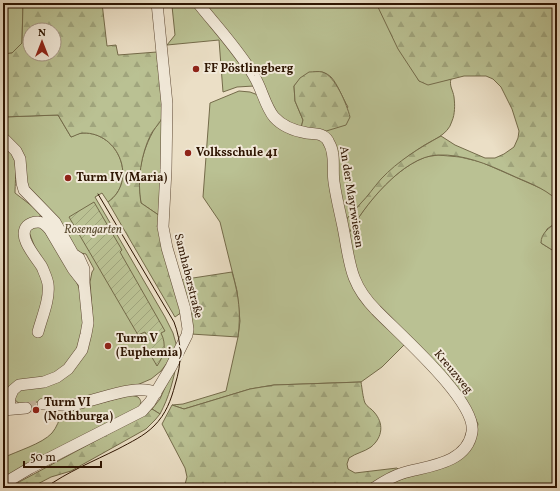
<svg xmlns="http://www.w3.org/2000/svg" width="560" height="491" viewBox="0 0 560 491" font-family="Vollkorn,serif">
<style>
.green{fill:#bac193;stroke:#746b4a}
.forest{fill:url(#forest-firs);stroke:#746b4a;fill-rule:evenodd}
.garden{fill:url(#garden-furrows);stroke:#746b4a}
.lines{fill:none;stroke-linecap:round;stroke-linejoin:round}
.street-tunnel{stroke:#c5b79f;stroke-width:11;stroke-dasharray:11 5.5;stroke-linecap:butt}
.street-casing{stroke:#5d4833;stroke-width:12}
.street{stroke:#f2eada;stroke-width:11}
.tram{stroke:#2e1502;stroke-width:1}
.poi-dot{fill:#8f2418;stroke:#f2eada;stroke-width:1.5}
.labels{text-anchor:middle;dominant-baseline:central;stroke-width:4;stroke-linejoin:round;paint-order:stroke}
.poi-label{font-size:12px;font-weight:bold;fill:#2e1502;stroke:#f2eada;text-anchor:start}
.street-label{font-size:12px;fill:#2e1502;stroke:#f2eada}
.park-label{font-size:12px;font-style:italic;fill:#58492e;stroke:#f2eada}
</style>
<defs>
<pattern id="forest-firs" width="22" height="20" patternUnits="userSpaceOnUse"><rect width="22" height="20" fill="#bac193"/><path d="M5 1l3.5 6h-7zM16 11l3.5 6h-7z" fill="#a0a57d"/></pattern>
<pattern id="garden-furrows" width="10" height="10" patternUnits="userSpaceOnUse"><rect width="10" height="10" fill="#bac193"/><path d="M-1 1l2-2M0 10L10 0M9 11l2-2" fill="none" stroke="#a0a57d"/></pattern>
</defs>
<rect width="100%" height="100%" fill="#ebdfc6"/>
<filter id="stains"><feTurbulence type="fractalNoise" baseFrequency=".005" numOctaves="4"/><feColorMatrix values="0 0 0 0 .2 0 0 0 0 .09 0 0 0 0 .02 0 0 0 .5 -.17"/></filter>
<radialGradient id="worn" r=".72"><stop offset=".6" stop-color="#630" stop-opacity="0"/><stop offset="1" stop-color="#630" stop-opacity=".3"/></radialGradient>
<!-- green -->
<path class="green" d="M 3,3 L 23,3 L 22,43 L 12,53 L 3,54 Z
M 176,3 L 195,3 L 240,60 L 254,86 L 237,87 L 223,92 L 219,40 L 167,45 L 175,35 L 172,6 Z
M 201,3 L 376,3 L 419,81 L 440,81 L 451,79 C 449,86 453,90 454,97 C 455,105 455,114 452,121 C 448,136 431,140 420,148 C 392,165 372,193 349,216 L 345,222 L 323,132 L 329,130 L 348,107 C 343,99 337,83 331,77 C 318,65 303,75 294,86 L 295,101 L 303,120 L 301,128 L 281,119 Z
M 239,91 L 250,92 L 258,95 L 270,117 L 318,138 L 327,147 L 348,270 L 405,344 L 382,367 L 361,382 L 274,385 L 250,389 L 184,409 L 172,405 L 183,404 L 226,391 L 238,337 L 240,321 L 237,291 L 220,222 L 203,197 L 210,103 Z
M 58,115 L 71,137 C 75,135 79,133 83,133 C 119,132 138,181 108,202 L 102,193 L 95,197 L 165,317 L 173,333 L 177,347 L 170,359 L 161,371 L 151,379 L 137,385 L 78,399 L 48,400 L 21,405 L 15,400 L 17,390 L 66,376 L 92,309 L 90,282 L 92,272 L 94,269 L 86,254 L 75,252 L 28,191 L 3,133 L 3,117 Z
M 162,118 L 160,216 L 141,203 C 135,173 144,141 162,118 Z
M 3,143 C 20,152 15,177 15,193 L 41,213 L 39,219 L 22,226 L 53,294 L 29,232 L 31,228 L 41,226 L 76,281 L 80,290 L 85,323 L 79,350 L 60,370 L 3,399 Z
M 438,155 L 460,157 L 481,162 L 547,191 L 557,200 L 557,222 L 547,229 L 541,243 L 557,253 L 557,488 L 379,488 L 388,483 L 438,468 L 476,432 L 478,424 L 472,412 L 360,287 L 348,235 C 363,207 392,171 423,158 C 427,156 433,156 438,155 Z
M 177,360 C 174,379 169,397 160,414 L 152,409 L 160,399 Z
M 131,395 L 138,397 C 141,400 142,403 139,407 L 3,480 L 3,458 C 17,451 42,444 52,433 C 57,427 59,420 62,413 Z"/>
<!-- forest -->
<path class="forest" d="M 23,3 L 102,3 L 107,46 L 116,45 L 118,55 L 157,52 C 160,70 165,97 162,116 C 162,122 154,128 151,134 C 141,154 137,180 141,203 L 160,216 L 182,312 L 175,317 L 108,202 C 138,181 119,132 83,133 C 79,133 75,136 71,137 L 58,115 L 3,117 L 3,54 L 12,53 L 22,43 ZM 30,30 L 54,30 L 54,54 L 30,54 Z
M 376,3 L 557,3 L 557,200 C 543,187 526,182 509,174 C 487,164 463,154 438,155 C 403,156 363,207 348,235 L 345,222 C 349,214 356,210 361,203 C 368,196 374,187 381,179 C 398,161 419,148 441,136 L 455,145 L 485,158 L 495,158 L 504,154 L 514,147 L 518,138 L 519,131 L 512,109 L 501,87 L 493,79 L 486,76 L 464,76 L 428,85 L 419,81 L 398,49 Z
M 309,72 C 313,72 319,71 322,72 C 335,75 347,105 350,117 L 346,125 L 323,132 L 301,128 L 303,120 L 295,101 L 294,86 L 300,78 Z
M 557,222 L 557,253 L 541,243 C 541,233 549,228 557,222 Z
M 232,272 C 239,297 241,312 238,337 L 191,334 L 180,280 Z
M 361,382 C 362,388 363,398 365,403 C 367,407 372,409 374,412 C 384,423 383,437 371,447 C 364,452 356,453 349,458 L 347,464 L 348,469 L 355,473 L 397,468 L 399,470 L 367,488 L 184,488 L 187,477 L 185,468 L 162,424 L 172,405 L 184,409 L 250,389 L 274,385 Z
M 152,409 L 160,414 L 155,420 L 146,429 L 71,471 L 51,477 L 30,488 L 8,488 L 136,419 Z"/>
<!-- garden -->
<path class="garden" d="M 94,202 L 122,250 L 120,252 L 165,331 L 161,333 C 167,345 164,356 157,366 L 143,342 L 148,338 L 145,332 L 138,335 L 69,217 Z"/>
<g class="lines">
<!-- street-tunnel -->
<path class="street-tunnel" d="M 26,408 L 43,404"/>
<!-- street casing -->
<g class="street-casing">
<path id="street" d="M 198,3 C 217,27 239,50 254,76 C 262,89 265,106 274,117 C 282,126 295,131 307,133 C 312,134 318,133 323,136 C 325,137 328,140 329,143 C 336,154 332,170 334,182 C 336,197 340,212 343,227 C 350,262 349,283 376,310 C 397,332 477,401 472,432 C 467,464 427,466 403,473 C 393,476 383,482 374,488
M 3,138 L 16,151 L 20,159 L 22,183 L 24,190 L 55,222 L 73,254 L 79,258 L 84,269 L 84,283 L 88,323 L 86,334 L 82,350 L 68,369 L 57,377 L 44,382 L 19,385 L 13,390 L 10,397 L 9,410
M 38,332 C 42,317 50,299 48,284 C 47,278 44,272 42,267 C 36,257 17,237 27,226 C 30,223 33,222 38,222 C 43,222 47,226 50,230 L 73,269 L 84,283
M 43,404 C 52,404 62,406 71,405 C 94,402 137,382 156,393
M 3,410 L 26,408
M 3,484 L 30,468 L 142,411 L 150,402 L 171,367 L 187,335 L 188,329 L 185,309 L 167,248 L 163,227 L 166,170 L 167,104 L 157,3"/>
</g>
<!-- street -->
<use href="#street" class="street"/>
<!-- tram -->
<path class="tram" d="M 45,488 C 67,472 94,461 118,449 C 131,442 144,436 154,426 C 166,414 171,400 175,385 C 182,363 182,343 174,322 L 98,194"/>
</g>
<!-- markers -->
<g class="poi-dot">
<circle cx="196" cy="69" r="4"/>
<circle cx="188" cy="153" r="4"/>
<circle cx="68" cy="178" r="4"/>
<circle cx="108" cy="346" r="4"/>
<circle cx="36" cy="410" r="4"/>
</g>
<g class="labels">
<!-- poi labels -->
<g class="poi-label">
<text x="204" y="69">FF Pöstlingberg</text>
<text x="196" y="153">Volksschule 41</text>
<text x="76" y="178">Turm IV (Maria)</text>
<text x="116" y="339">Turm V<tspan x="116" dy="14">(Euphemia)</tspan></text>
<text x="44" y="403">Turm VI<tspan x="44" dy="14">(Nothburga)</tspan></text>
</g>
<!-- street labels -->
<g class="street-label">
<text transform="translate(351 197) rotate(81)">An der Mayrwiesen</text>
<text transform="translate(188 276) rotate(76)">Samhaberstraße</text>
<text transform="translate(453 372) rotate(50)">Kreuzweg</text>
</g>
<!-- park labels -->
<g class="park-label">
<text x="93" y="230">Rosengarten</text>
</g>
</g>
<!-- margin -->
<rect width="560" height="491" fill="none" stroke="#ebdfc6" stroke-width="16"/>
<rect x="4" y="4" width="552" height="483" fill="none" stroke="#2e1502" stroke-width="2"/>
<rect x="8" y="8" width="544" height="475" fill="none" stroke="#2e1502"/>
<!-- north arrow -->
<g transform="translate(42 42)"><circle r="19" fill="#f2eada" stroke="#a49584"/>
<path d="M0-3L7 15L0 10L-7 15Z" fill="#8f2418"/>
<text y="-6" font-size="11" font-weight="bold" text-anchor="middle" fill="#2e1502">N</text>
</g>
<!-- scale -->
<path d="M24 461v6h77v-6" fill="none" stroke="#2e1502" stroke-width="2"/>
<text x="30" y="461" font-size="12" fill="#2e1502" stroke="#f2eada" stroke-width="3" paint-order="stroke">50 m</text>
<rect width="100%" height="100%" filter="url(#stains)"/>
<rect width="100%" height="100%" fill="url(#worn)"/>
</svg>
